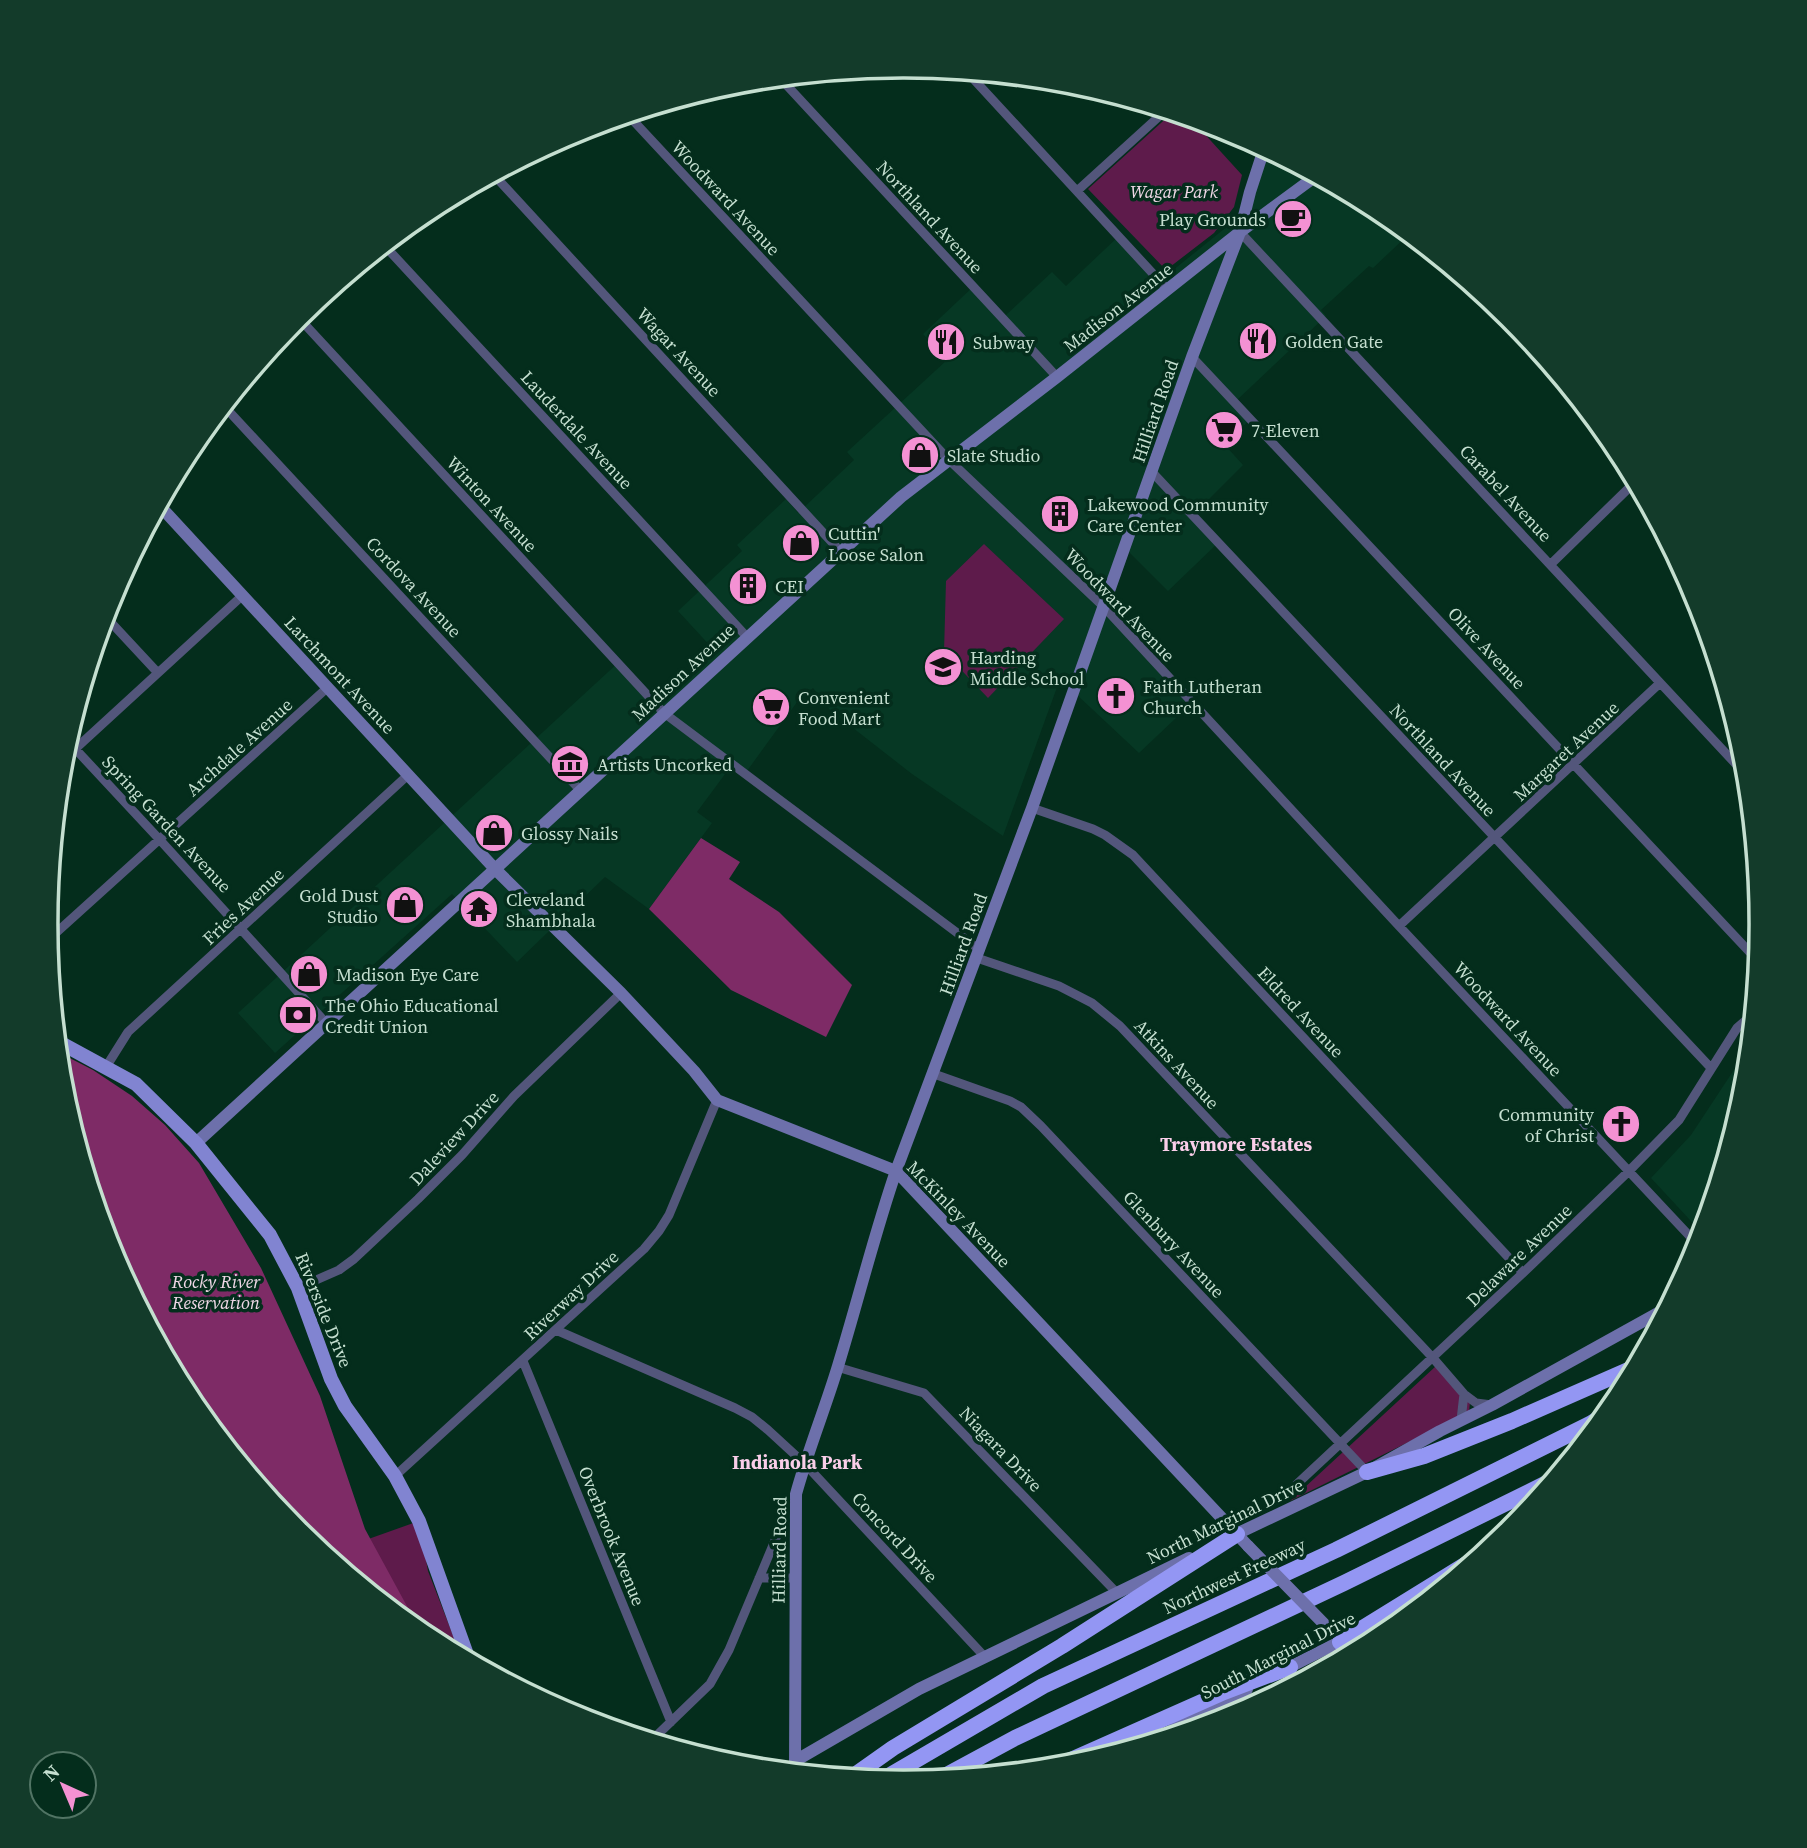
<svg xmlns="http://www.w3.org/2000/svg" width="1807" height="1848" viewBox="0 0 1807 1848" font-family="'Source Serif 4',serif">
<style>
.built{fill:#063824}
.green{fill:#5e1b4b}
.forest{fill:#7e2b66}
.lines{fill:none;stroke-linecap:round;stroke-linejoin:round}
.street{stroke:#53567b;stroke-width:9}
.secondary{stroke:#6d70ab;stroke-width:12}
.primary{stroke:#8184d1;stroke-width:14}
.highway{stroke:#9396f3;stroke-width:16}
.secondary-bridge{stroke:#6d70ab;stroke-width:12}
.labels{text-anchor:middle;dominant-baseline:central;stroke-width:7;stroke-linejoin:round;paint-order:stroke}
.park-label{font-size:18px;font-style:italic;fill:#f0d8e7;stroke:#042d1c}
.street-label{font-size:18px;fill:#c5dfd0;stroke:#042d1c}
.poi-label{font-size:18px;fill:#c5dfd0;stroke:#042d1c;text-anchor:start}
.neighbourhood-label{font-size:19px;font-weight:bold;fill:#facee9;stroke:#042d1c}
.rim{fill:none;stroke:#c5dfd0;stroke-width:3.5}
</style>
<rect width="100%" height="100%" fill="#042d1c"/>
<!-- built -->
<path class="built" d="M 1267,150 L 1380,211 L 1409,234 L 1373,268 L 1369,266 L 1321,310 L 1326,316 L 1237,400 L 1253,417 L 1224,444 L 1243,465 L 1194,514 L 1220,541 L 1168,591 L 1129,552 L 1109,607 L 1195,700 L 1139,753 L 1060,679 L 1003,836 L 912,774 L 830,710 L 813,688 L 800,698 L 747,771 L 734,762 L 697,812 L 712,823 L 649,909 L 605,877 L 517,962 L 452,894 L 275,1053 L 238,1013 L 620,661 L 658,701 L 714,650 L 678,611 L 742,551 L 737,545 L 786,499 L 798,513 L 854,460 L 847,452 L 947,360 L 923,334 L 975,285 L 1005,316 L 1052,272 L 1066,286 L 1120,235 L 1162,279 L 1229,225 L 1247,219 Z
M 1749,1047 L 1745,1092 L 1702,1233 L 1651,1178 L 1691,1135 Z"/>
<!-- green -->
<path class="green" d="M 1172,113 L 1191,119 L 1242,175 L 1234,207 L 1214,233 L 1166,270 L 1088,189 Z
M 984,544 L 1064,619 L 988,698 L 944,652 L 946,581 Z
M 1436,1366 L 1470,1402 L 1469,1412 L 1290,1501 Z
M 419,1521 L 428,1571 L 461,1656 L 426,1637 L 319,1549 L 360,1542 Z"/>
<!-- forest -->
<path class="forest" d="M 701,838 L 740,862 L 729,879 L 779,912 L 852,985 L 826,1037 L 731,990 L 649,909 Z
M 58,1052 L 93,1070 L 132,1096 L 165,1125 L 199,1163 L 261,1268 L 320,1396 L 365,1529 L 421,1632 L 297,1530 L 190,1400 L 111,1252 L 62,1091 Z"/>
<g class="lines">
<!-- street -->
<path class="street" d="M 967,72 L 1168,290
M 780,78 L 1057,377
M 628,115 L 948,459 L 1104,607 L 1399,926 L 1698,1245
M 494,175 L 840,551
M 1077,191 L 1165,111
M 1240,232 L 1747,776
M 384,245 L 747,637
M 298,317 L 664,713 L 980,950
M 1192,357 L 1758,961
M 224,406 L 580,790
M 1152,472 L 1711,1068
M 1551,564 L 1635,482
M 105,616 L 158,673
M 67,740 L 160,840 L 327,1024
M 62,761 L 243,595
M 1032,808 L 1093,829 L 1105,835 L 1133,855 L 1523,1273
M 1399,926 L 1660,683
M 47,941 L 327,688
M 977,958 L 1059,986 L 1092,1003 L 1120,1026 L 1433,1358 L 1464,1394 L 1476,1403 L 1492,1405
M 106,1067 L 128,1032 L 408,775
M 934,1074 L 1010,1101 L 1021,1107 L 1041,1126 L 1367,1472
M 298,1288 L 339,1270 L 354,1259 L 418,1199 L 462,1155 L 514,1096 L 621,993
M 556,1330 L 735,1408 L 752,1417 L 768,1430 L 805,1464 L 984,1656
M 523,1361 L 671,1722
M 837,1367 L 924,1393 L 1117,1593
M 1461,1420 L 1464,1394
M 395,1476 L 644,1249 L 659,1231 L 669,1215 L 717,1100
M 1283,1497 L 1523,1273 L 1629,1171 L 1679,1120 L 1737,1028 L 1753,1014
M 759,1578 L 796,1578
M 652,1740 L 710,1684 L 729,1650 L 781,1526"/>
<!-- secondary -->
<path class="secondary" d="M 159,505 L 495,869 L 621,993 L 694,1071 L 717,1100 L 896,1171 L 1248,1546
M 196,1143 L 901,497 L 1057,377 L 1240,232 L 1316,176
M 1230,1537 L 1367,1472 L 1440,1431 L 1492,1405 L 1667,1308
M 1389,1619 L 1421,1604
M 1282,1671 L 1347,1638
M 1152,1741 L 1247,1689
M 795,1761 L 919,1689 L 1189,1558
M 795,1771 L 796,1494 C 808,1450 825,1409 838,1366 C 858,1301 874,1235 896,1171 L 1032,808 L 1192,357 L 1240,232 L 1250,192 L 1264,149"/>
<!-- primary -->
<path class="primary" d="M 57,1041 L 136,1084 L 196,1143 L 270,1235 L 298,1288 L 331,1379 L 345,1406 L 395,1476 L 419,1521 L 469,1660"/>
<!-- highway -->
<path class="highway" d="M 1367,1472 L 1424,1456 L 1512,1421 L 1635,1367
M 1340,1642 L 1476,1558
M 1055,1767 L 1224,1692 L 1290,1667
M 852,1777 L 893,1748 L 1062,1646 L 1237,1534
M 941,1778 L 1015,1738 L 1344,1583 L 1551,1481
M 882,1780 L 1043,1686 L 1336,1550 L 1590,1424 L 1606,1414"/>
<!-- secondary-bridge -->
<path class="secondary-bridge" d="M 1248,1546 L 1328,1628"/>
</g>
<!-- icons -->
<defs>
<g id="cafe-disc" transform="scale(2.0125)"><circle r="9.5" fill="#f491d3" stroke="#042d1c"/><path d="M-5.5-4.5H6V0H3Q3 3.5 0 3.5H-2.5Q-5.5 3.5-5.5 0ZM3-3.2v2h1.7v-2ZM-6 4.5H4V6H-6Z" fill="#111"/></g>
<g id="restaurant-disc" transform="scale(2.0125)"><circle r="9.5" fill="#f491d3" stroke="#042d1c"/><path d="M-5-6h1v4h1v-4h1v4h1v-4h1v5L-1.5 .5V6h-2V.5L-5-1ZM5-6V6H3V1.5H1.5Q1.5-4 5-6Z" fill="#111"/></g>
<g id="supermarket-disc" transform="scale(2.0125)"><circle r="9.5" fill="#f491d3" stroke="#042d1c"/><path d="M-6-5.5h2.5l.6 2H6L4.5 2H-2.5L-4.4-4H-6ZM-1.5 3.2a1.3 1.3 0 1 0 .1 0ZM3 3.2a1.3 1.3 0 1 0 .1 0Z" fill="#111"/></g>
<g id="shop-disc" transform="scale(2.0125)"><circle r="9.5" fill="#f491d3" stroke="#042d1c"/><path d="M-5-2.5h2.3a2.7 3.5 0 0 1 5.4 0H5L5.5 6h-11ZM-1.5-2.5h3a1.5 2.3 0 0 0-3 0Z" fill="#111"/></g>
<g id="building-disc" transform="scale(2.0125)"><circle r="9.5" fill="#f491d3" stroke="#042d1c"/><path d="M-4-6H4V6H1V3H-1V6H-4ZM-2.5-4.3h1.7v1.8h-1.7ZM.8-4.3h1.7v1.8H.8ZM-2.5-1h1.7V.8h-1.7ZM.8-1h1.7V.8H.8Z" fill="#111"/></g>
<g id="school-disc" transform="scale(2.0125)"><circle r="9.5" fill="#f491d3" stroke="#042d1c"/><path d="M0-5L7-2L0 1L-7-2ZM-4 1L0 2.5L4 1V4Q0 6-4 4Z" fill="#111"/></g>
<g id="church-disc" transform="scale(2.0125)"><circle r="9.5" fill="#f491d3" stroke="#042d1c"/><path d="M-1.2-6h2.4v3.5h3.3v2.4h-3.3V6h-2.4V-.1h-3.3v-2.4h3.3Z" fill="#111"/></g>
<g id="museum-disc" transform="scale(2.0125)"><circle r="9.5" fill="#f491d3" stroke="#042d1c"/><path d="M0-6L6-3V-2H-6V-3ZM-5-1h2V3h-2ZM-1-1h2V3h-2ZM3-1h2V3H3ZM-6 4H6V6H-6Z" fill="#111"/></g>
<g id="temple-disc" transform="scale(2.0125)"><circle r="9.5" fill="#f491d3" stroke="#042d1c"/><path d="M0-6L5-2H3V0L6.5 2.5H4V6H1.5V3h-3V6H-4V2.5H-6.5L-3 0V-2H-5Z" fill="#111"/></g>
<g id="bank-disc" transform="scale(2.0125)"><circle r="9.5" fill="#f491d3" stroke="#042d1c"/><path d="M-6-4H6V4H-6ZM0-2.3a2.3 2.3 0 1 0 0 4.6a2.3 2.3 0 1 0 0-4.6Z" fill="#111"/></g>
</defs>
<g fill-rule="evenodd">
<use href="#cafe-disc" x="1293" y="219"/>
<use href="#restaurant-disc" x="1258" y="341"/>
<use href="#restaurant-disc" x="946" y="342"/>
<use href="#supermarket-disc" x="1224" y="430"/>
<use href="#shop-disc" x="920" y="455"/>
<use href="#building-disc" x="1060" y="514"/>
<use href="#shop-disc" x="801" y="543"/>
<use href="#building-disc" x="748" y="586"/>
<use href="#school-disc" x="943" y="667"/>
<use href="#church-disc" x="1116" y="696"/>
<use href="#supermarket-disc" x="771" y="707"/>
<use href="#museum-disc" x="570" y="764"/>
<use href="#shop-disc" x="494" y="833"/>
<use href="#shop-disc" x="405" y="905"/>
<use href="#temple-disc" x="479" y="909"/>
<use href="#shop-disc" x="309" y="974"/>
<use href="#bank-disc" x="298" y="1015"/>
<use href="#church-disc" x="1621" y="1124"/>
</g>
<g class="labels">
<!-- park labels -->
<g class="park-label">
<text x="1174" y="191">Wagar Park</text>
<text x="216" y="1281">Rocky River<tspan x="216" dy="21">Reservation</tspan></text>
</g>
<!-- street labels -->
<g class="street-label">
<text transform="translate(726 198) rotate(47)">Woodward Avenue</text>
<text transform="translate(930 217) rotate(47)">Northland Avenue</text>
<text transform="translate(1118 307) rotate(-38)">Madison Avenue</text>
<text transform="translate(679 352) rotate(47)">Wagar Avenue</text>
<text transform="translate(1155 411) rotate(-71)">Hilliard Road</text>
<text transform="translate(577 430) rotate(47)">Lauderdale Avenue</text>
<text transform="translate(1506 493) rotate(47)">Carabel Avenue</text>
<text transform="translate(492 504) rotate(47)">Winton Avenue</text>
<text transform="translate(414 587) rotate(47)">Cordova Avenue</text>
<text transform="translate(1120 605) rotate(46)">Woodward Avenue</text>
<text transform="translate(1487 648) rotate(47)">Olive Avenue</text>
<text transform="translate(683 672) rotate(-43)">Madison Avenue</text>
<text transform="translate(340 675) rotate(47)">Larchmont Avenue</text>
<text transform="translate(239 747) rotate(-42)">Archdale Avenue</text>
<text transform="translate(1566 751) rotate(-43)">Margaret Avenue</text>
<text transform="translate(1443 760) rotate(47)">Northland Avenue</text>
<text transform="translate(167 824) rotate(47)">Spring Garden Avenue</text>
<text transform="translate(243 906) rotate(-43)">Fries Avenue</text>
<text transform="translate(963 944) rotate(-70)">Hilliard Road</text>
<text transform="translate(1301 1012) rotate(47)">Eldred Avenue</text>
<text transform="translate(1508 1019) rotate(47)">Woodward Avenue</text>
<text transform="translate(1177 1064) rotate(47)">Atkins Avenue</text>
<text transform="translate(454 1138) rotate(-47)">Daleview Drive</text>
<text transform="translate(959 1214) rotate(46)">McKinley Avenue</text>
<text transform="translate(1174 1244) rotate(47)">Glenbury Avenue</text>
<text transform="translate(1519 1255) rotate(-44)">Delaware Avenue</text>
<text transform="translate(571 1295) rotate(-43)">Riverway Drive</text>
<text transform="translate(324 1310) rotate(68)">Riverside Drive</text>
<text transform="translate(1001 1449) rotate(46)">Niagara Drive</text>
<text transform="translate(1225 1521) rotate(-26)">North Marginal Drive</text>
<text transform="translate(612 1536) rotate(68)">Overbrook Avenue</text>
<text transform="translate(895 1537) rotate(47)">Concord Drive</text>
<text transform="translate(779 1550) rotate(-89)">Hilliard Road</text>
<text transform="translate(1234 1576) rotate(-25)">Northwest Freeway</text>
<text transform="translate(1278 1655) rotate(-27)">South Marginal Drive</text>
</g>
<!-- poi labels -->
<g class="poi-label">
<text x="1266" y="219" text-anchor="end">Play Grounds</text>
<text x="1285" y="341">Golden Gate</text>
<text x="973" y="342">Subway</text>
<text x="1251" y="430">7-Eleven</text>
<text x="947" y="455">Slate Studio</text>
<text x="1087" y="504">Lakewood Community<tspan x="1087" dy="21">Care Center</tspan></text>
<text x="828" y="533">Cuttin'<tspan x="828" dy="21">Loose Salon</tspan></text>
<text x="775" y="586">CEI</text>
<text x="970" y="657">Harding<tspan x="970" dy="21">Middle School</tspan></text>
<text x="1143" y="686">Faith Lutheran<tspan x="1143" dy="21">Church</tspan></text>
<text x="798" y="697">Convenient<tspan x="798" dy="21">Food Mart</tspan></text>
<text x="597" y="764">Artists Uncorked</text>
<text x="521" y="833">Glossy Nails</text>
<text x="378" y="895" text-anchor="end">Gold Dust<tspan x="378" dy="21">Studio</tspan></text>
<text x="506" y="899">Cleveland<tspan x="506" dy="21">Shambhala</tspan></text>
<text x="336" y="974">Madison Eye Care</text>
<text x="325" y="1005">The Ohio Educational<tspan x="325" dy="21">Credit Union</tspan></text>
<text x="1594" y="1114" text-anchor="end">Community<tspan x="1594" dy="21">of Christ</tspan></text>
</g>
<!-- neighbourhood labels -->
<g class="neighbourhood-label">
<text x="1236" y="1144">Traymore Estates</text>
<text x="797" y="1462">Indianola Park</text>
</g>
</g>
<!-- crop -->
<path d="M0 0H1807V1848H0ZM903 78H904A845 845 0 0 1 1749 923V925A845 845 0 0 1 904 1770H903A845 845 0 0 1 58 925V923A845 845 0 0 1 903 78Z" fill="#133b2a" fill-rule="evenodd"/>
<path class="rim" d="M903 78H904A845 845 0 0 1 1749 923V925A845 845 0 0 1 904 1770H903A845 845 0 0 1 58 925V923A845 845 0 0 1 903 78Z"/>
<!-- north arrow -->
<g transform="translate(63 1785) rotate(316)"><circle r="33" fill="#042d1c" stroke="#517464" stroke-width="2"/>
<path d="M0-5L12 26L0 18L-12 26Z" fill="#f491d3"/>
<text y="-10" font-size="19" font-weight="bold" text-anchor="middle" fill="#c5dfd0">N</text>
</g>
</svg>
